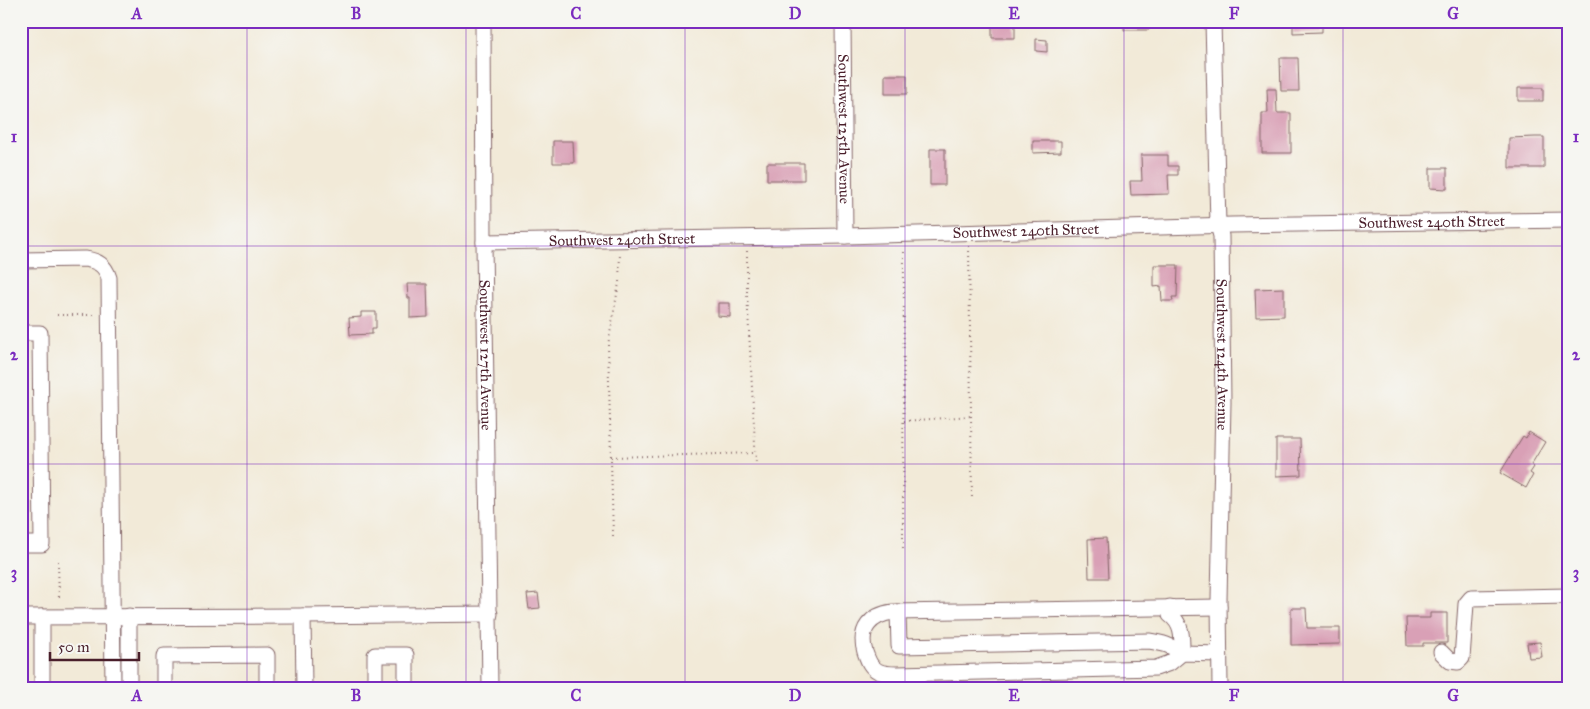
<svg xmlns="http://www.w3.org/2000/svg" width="1590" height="709" viewBox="0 0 1590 709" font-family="'IM FELL Great Primer',serif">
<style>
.building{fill:#d9a0b6}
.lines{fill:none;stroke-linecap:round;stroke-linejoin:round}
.minor-casing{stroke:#856668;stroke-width:17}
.path{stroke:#856668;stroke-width:2;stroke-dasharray:1 4;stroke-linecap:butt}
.minor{stroke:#fff;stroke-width:15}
.grid{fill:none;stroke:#7b2cbf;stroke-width:1;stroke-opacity:0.55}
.labels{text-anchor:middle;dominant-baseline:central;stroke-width:4;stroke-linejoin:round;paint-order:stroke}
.street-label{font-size:15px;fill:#4a1f2b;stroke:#f6f6f2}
.neatline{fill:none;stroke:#7b2cbf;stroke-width:2}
.grid-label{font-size:16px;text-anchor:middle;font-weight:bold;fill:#7b2cbf}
</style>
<rect width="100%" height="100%" fill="#f6f6f2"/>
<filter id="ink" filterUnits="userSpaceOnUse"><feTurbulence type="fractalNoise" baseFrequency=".02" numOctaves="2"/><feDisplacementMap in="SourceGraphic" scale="10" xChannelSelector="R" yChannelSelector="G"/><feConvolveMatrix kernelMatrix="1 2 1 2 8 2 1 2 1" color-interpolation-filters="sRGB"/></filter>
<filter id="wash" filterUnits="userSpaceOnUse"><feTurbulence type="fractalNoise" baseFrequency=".0096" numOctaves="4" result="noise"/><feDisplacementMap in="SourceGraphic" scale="20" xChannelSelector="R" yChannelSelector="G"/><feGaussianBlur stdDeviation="1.12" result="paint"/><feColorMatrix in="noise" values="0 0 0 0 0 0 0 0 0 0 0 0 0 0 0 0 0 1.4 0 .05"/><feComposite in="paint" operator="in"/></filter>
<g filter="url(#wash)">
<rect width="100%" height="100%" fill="#f2ead8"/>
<g id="blocks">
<!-- building -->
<path class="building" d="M 992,21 L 1015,21 L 1015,38 L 992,38 Z
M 1124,21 L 1149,21 L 1149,30 L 1124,30 Z
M 1293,21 L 1322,21 L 1322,32 L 1293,33 Z
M 1036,39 L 1047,40 L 1047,52 L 1036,51 Z
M 1280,58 L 1298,58 L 1299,91 L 1281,91 Z
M 885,75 L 907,75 L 907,94 L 885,94 Z
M 1518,88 L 1543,88 L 1543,101 L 1518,101 Z
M 1267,89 L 1276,89 L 1277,113 L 1291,113 L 1291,153 L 1262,153 L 1262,113 L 1268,113 Z
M 1535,137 L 1544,137 L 1544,168 L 1509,168 L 1509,138 Z
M 553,141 L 573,141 L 574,163 L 553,163 Z
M 1033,141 L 1061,141 L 1061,152 L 1033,153 Z
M 930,149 L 945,149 L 945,185 L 930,185 Z
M 1141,155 L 1168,155 L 1168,166 L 1178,166 L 1178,175 L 1168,175 L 1169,194 L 1131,195 L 1130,181 L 1142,181 Z
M 767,163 L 804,163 L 804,180 L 767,180 Z
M 1430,168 L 1447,168 L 1447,189 L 1430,188 Z
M 1154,265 L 1178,265 L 1177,297 L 1172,297 L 1173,301 L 1162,301 L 1161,286 L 1154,287 Z
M 407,284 L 427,284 L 428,317 L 410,318 L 410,298 L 408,298 Z
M 1284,288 L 1284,316 L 1256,317 L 1255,289 Z
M 718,303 L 730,303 L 730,317 L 718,316 Z
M 361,312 L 376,312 L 376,328 L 372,328 L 372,334 L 350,335 L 349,318 L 361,317 Z
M 1529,432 L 1545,442 L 1531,465 L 1534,467 L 1530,473 L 1533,475 L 1526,488 L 1500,473 L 1523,436 L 1526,438 Z
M 1276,439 L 1300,439 L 1301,475 L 1276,476 Z
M 1106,538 L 1108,578 L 1089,578 L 1088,539 Z
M 538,593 L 540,608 L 529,609 L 527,594 Z
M 1291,608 L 1306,608 L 1307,628 L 1340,628 L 1340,644 L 1291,645 Z
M 1430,613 L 1447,613 L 1447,643 L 1423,643 L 1423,646 L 1407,646 L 1406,618 L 1430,618 Z
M 1540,642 L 1542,657 L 1529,658 L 1527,643 Z"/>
</g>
</g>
<g filter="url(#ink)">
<use href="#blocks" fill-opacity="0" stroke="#856668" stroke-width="1"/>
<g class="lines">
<!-- minor casing -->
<g class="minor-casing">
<g id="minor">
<path id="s1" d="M 483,21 L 484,242 L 490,688"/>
<path id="s2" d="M 843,21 L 845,236"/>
<path id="s3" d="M 1213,21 L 1218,225 L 1221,236 L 1223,402 L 1219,600 L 1220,688"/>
<path id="s4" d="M 484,242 L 845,236 L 1232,225 L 1569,220"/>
<path d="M 21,260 L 85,259 C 98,261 105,265 109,278 L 113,688"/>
<path d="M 21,333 L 40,333 L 42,544 L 21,544"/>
<path d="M 1170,607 L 1170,615 C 1183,624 1182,639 1182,653"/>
<path d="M 1219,607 L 893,612 C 871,615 858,629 865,652 C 868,660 870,667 878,671 C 884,674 891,674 897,674 L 1156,668 L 1170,663 L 1182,653 L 1219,654"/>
<path d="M 898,612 L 899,646 L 1149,641 C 1162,643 1171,645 1182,653"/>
<path d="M 129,616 L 129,688"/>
<path d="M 303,616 L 304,688"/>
<path d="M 21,617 L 303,616 L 490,614"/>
<path d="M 42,617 L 42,688"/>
<path d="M 1441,652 L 1450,661 L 1458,662 L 1462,658 L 1466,604 L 1471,598 L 1569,596"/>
<path d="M 164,688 L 164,656 L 267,655 L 267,688"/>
<path d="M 375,688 L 375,655 L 406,655 L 406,688"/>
</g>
</g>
<!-- path -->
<path class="path" d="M 969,246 L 972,499
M 747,251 L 747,292 L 756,464
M 57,315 L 96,315
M 904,421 L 971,416
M 611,457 L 755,453
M 21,524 L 26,518 L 28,519
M 613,536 L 608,345 L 619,283 L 620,252
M 903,548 L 904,248
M 58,561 L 59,600"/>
<!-- minor -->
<use href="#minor" class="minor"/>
</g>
</g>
<!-- grid -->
<path class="grid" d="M 247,21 L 247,688M 466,21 L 466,688M 685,21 L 685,688M 905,21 L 905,688M 1124,21 L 1124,688M 1343,21 L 1343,688M 21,246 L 1569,246M 21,464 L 1569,464"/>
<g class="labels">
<!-- street labels -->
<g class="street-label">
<text stroke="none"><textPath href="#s2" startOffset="108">Southwest 125th Avenue</textPath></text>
<text stroke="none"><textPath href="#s4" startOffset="948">Southwest 240th Street</textPath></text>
<text stroke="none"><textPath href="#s4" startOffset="542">Southwest 240th Street</textPath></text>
<text stroke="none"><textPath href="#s4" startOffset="138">Southwest 240th Street</textPath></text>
<text stroke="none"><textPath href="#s3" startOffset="334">Southwest 124th Avenue</textPath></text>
<text stroke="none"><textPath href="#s1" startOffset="334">Southwest 127th Avenue</textPath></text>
</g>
</g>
<!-- margin -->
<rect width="1590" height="709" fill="none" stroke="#f6f6f2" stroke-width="55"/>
<!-- scale -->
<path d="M50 652v8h89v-8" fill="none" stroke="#4a1f2b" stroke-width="2.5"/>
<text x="58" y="652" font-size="15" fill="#4a1f2b" stroke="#f6f6f2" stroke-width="4" paint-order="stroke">50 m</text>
<rect x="28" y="28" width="1534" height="654" class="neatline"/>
<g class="grid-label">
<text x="137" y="19">A</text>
<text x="356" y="19">B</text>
<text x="576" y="19">C</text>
<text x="795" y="19">D</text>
<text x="1014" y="19">E</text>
<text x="1234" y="19">F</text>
<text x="1453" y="19">G</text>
<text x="14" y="142">1</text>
<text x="1576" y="142">1</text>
<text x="14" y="360">2</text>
<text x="1576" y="360">2</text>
<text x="14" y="578">3</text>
<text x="1576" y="578">3</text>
<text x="137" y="701">A</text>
<text x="356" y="701">B</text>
<text x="576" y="701">C</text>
<text x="795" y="701">D</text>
<text x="1014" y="701">E</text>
<text x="1234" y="701">F</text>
<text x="1453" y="701">G</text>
</g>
</svg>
